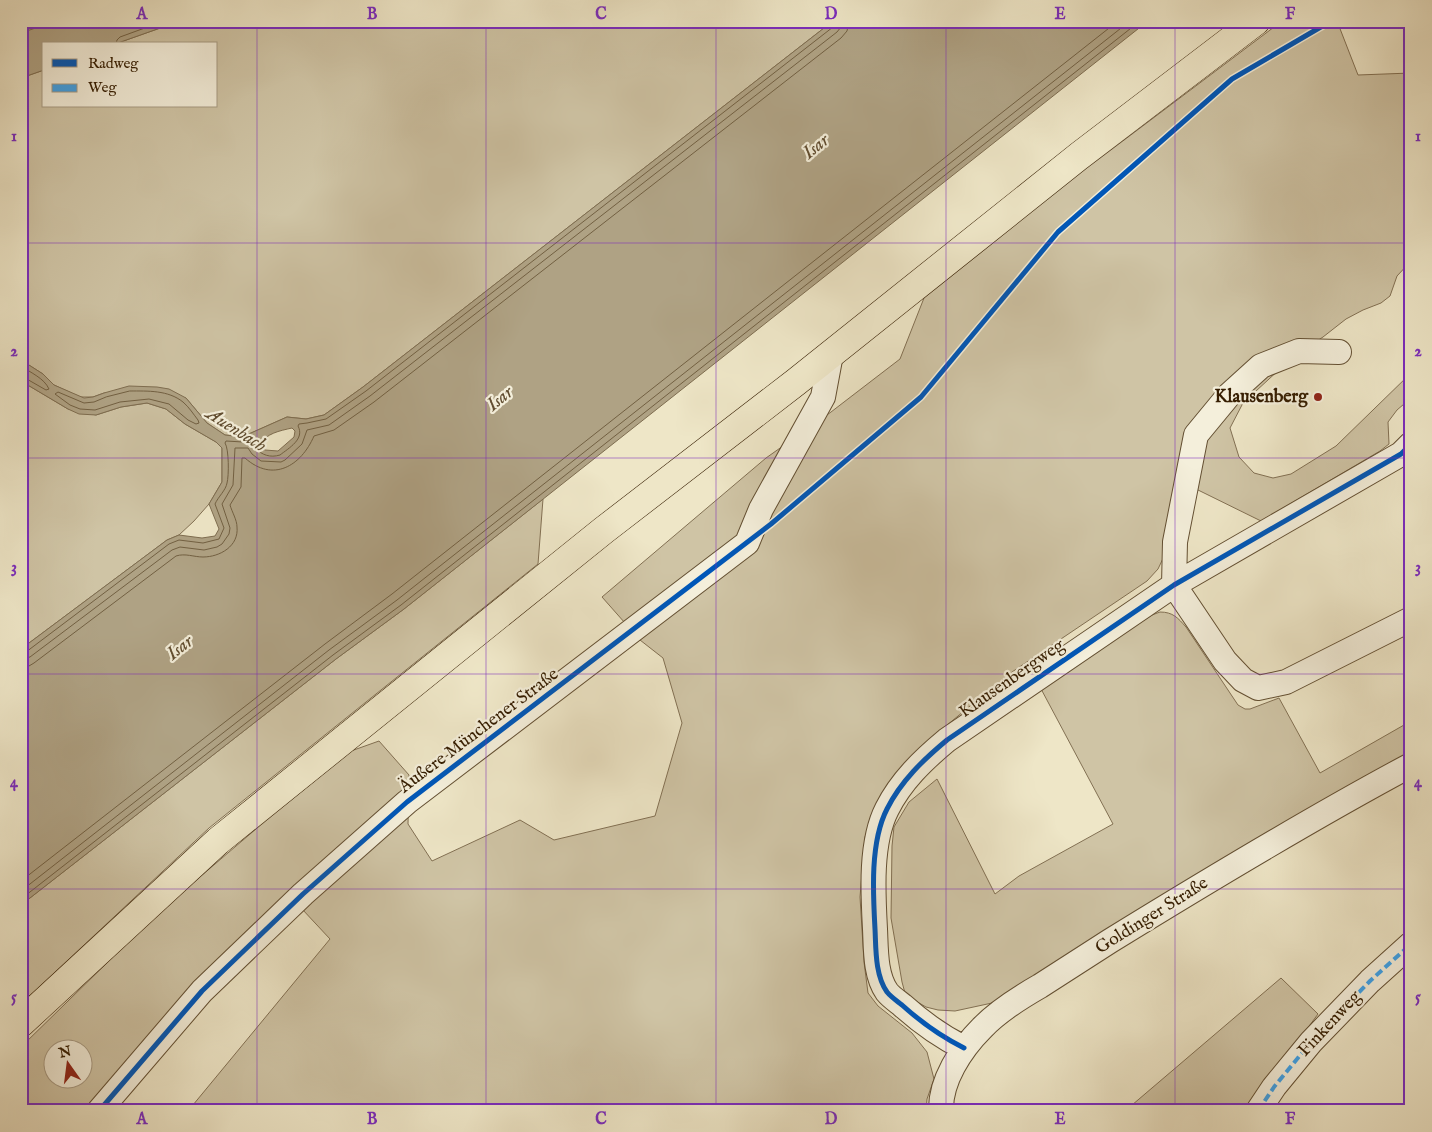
<svg xmlns="http://www.w3.org/2000/svg" width="1432" height="1132" viewBox="0 0 1432 1132" font-family="'IM FELL English',serif">
<style>
.green{fill:#cfc4a5;stroke:#827053;fill-rule:evenodd}
.water{fill:#afa284;stroke:#7e6d50;fill-rule:evenodd}
.lines{fill:none;stroke-linecap:round;stroke-linejoin:round}
.shore{stroke:#726042;stroke-width:1}
.minor-casing{stroke:#634f32;stroke-width:26}
.major-casing{stroke:#351d01;stroke-width:29}
.minor{stroke:#f4efdb;stroke-width:24}
.major{stroke:#eee6c7;stroke-width:28}
.quiet{stroke:#3ea2e9;stroke-width:4;stroke-dasharray:8 4;stroke-linecap:butt}
.cycleway-casing{stroke:#f4efdb;stroke-width:8}
.cycleway{stroke:#0057b8;stroke-width:5}
.grid{fill:none;stroke:#7b2cbf;stroke-width:1;stroke-opacity:0.55}
.poi-dot{fill:#8f2418;stroke:#f4efdb;stroke-width:2}
.labels{text-anchor:middle;dominant-baseline:central;stroke-width:4.5;stroke-linejoin:round;paint-order:stroke}
.poi-label{font-size:18px;font-weight:bold;fill:#351d01;stroke:#f4efdb;text-anchor:end}
.street-label{font-size:18px;fill:#351d01;stroke:#f4efdb}
.water-label{font-size:19px;font-style:italic;fill:#604c2f;stroke:#f4efdb}
.neatline{fill:none;stroke:#7b2cbf;stroke-width:2}
.grid-label{font-size:16px;text-anchor:middle;font-weight:bold;fill:#7b2cbf}
</style>
<rect width="100%" height="100%" fill="#eee6c7"/>
<filter id="stains"><feTurbulence type="fractalNoise" baseFrequency=".004" numOctaves="4"/><feColorMatrix values="0 0 0 0 .2 0 0 0 0 .09 0 0 0 0 .02 0 0 0 .5 -.17"/></filter>
<radialGradient id="worn" r=".72"><stop offset=".6" stop-color="#630" stop-opacity="0"/><stop offset="1" stop-color="#630" stop-opacity=".3"/></radialGradient>
<!-- green -->
<path class="green" d="M 21,21 L 56,21 L 21,33 Z
M 180,21 L 833,21 L 363,387 L 324,415 L 306,419 L 287,417 L 242,437 L 225,435 L 207,423 L 186,398 L 104,393 L 93,397 L 80,397 L 54,385 L 43,374 L 21,360 L 21,78 L 44,70 L 44,106 L 216,106 L 216,44 L 115,44 Z
M 1282,21 L 1337,21 L 1358,75 L 1411,73 L 1411,261 L 1397,276 L 1390,296 L 1381,303 L 1363,310 L 1346,319 L 1323,337 L 1294,356 L 1243,403 L 1230,428 L 1239,457 L 1254,473 L 1273,478 L 1291,474 L 1336,446 L 1411,373 L 1411,398 L 1397,410 L 1388,422 L 1389,444 L 1380,451 L 1261,521 L 1196,489 L 1158,569 L 1147,581 L 1012,672 L 970,706 L 940,731 L 875,810 L 865,837 L 860,897 L 864,962 L 868,993 L 878,1006 L 912,1033 L 927,1052 L 934,1079 L 927,1099 L 926,1111 L 188,1111 L 330,939 L 302,909 L 253,949 L 109,1111 L 21,1111 L 21,1047 L 160,911 L 256,829 L 351,751 L 379,741 L 409,775 L 408,824 L 432,861 L 520,820 L 554,840 L 655,816 L 682,723 L 663,658 L 640,640 L 602,597 L 766,458 L 831,412 L 900,359 L 924,298 L 1087,168 ZM 52,1050 L 82,1050 L 82,1080 L 52,1080 Z
M 21,381 L 68,409 L 96,415 L 121,407 L 147,403 L 166,409 L 185,424 L 216,442 L 222,448 L 222,482 L 209,504 L 194,521 L 179,535 L 167,540 L 21,649 Z
M 543,499 L 538,564 L 209,828 L 21,1004 L 21,905 L 336,659 L 404,609 Z
M 1160,612 C 1173,612 1178,618 1186,627 L 1238,705 L 1245,709 L 1250,709 L 1279,698 L 1320,773 L 1411,721 L 1411,756 L 992,1003 L 955,1011 L 938,1010 L 926,1007 L 914,1000 L 905,993 L 902,982 L 891,918 L 892,846 L 894,827 L 909,802 L 937,779 L 995,894 L 1019,876 L 1113,824 L 1040,687 L 1152,615 Z
M 1281,978 L 1318,1014 L 1274,1074 L 1250,1111 L 1125,1111 Z"/>
<!-- water -->
<path class="water" d="M 56,21 L 180,21 L 115,44 L 44,44 L 44,70 L 21,78 L 21,33 Z
M 833,21 L 1148,21 L 404,609 L 336,659 L 21,905 L 21,649 L 167,540 L 179,535 L 202,538 L 215,536 L 219,529 L 209,504 L 222,482 L 222,448 L 216,442 L 185,424 L 166,409 L 147,403 L 121,407 L 96,415 L 79,414 L 68,409 L 21,381 L 21,360 L 43,374 L 54,385 L 84,398 L 93,397 L 104,393 L 129,386 L 157,387 L 169,389 L 186,398 L 207,423 L 225,435 L 242,437 L 287,417 L 306,419 L 324,415 L 363,387 ZM 292,428 L 295,431 L 294,437 L 278,451 L 265,450 L 259,445 C 267,433 279,431 292,428 Z"/>
<g class="lines">
<!-- shore -->
<path class="shore" d="M 116,44 L 117,40 L 120,37 L 164,21
M 21,366 C 31,373 44,378 49,389 L 46,390 L 25,378 L 21,377
M 130,391 C 148,391 168,390 183,402 C 189,407 194,415 198,420 L 199,423 L 196,424 L 188,420 L 169,404 L 149,399 L 120,402 L 95,410 L 80,409 L 70,405 L 55,394 L 58,392 L 84,403 L 94,402 L 106,397 Z
M 21,653 L 26,652 L 169,544 L 179,540 L 203,543 L 219,539 L 224,528 L 215,504 C 218,497 226,490 227,483 C 229,476 229,449 225,443 L 226,441 L 243,442 L 253,438 L 255,440 L 255,448 C 262,455 270,458 280,455 C 289,448 305,439 298,426 L 299,424 L 307,423 L 326,419 L 366,391 L 833,27 L 835,21
M 21,659 L 30,657 L 172,550 L 180,547 L 204,550 L 217,547 L 222,544 L 229,534 L 230,528 L 222,504 L 233,485 L 235,448 L 248,448 L 252,454 L 261,461 L 281,462 L 285,460 L 302,444 L 307,430 L 329,425 L 370,396 L 837,32 L 841,27 L 842,21
M 21,667 L 29,666 L 34,663 L 176,556 C 185,553 194,557 203,557 C 220,557 239,546 237,527 C 237,520 232,512 230,505 L 241,487 L 242,458 L 245,458 C 273,483 301,466 314,436 L 334,430 L 374,402 L 841,38 L 847,31 L 849,21
M 21,881 L 325,644 L 392,594 L 1118,21
M 21,891 L 329,650 L 397,600 L 1130,21
M 21,899 L 333,655 L 401,605 L 1140,21"/>
<!-- minor casing -->
<g class="minor-casing">
<path id="minor" d="M 1339,352 L 1299,351 L 1261,366 L 1229,395 L 1196,435 L 1175,542 L 1174,585 L 1225,661 L 1243,680 L 1258,688 L 1286,682 L 1411,619
M 964,1048 C 940,1036 922,1023 902,1005 C 897,1001 891,997 887,992 C 875,975 876,949 875,929 C 873,893 870,842 887,809 C 901,781 923,760 947,740 L 1174,585 L 1401,454 L 1411,444
M 99,1111 L 202,991 L 303,894 L 407,802 L 747,543 L 761,509 L 823,397 L 831,354
M 941,1111 C 940,1081 961,1049 982,1028 C 998,1011 1019,998 1040,986 C 1063,971 1087,956 1110,941 C 1209,880 1308,820 1411,765
M 1258,1111 L 1274,1087 L 1311,1042 L 1370,981 L 1411,944"/>
</g>
<!-- major casing -->
<g class="major-casing">
<path id="major" d="M 21,1023 L 218,841 L 604,530 L 796,382 L 1079,156 L 1256,21"/>
</g>
<!-- minor -->
<use href="#minor" class="minor"/>
<!-- major -->
<use href="#major" class="major"/>
<!-- quiet -->
<path class="quiet" d="M 1258,1111 L 1274,1087 L 1311,1042 L 1370,981 L 1411,944"/>
<!-- cycleway casing -->
<g class="cycleway-casing">
<path id="cycleway" d="M 964,1048 C 940,1036 922,1023 902,1005 C 897,1001 891,997 887,992 C 875,975 876,949 875,929 C 873,893 870,842 887,809 C 901,781 923,760 947,740 L 1174,585 L 1401,454 L 1411,444
M 99,1111 L 202,991 L 303,894 L 407,802 L 771,524 L 921,397 L 1058,232 L 1232,79 L 1331,21"/>
</g>
<!-- cycleway -->
<use href="#cycleway" class="cycleway"/>
</g>
<!-- grid -->
<path class="grid" d="M 257,21 L 257,1111M 486,21 L 486,1111M 716,21 L 716,1111M 946,21 L 946,1111M 1175,21 L 1175,1111M 21,243 L 1411,243M 21,458 L 1411,458M 21,674 L 1411,674M 21,889 L 1411,889"/>
<!-- markers -->
<circle class="poi-dot" cx="1318" cy="397" r="5"/>
<g class="labels">
<!-- poi labels -->
<g class="poi-label">
<text x="1308" y="397">Klausenberg</text>
</g>
<!-- street labels -->
<g class="street-label">
<text transform="translate(1012 679) rotate(-35)">Klausenbergweg</text>
<text transform="translate(479 731) rotate(-37)">Äußere Münchener Straße</text>
<text transform="translate(1152 916) rotate(-32)">Goldinger Straße</text>
<text transform="translate(1330 1024) rotate(-47)">Finkenweg</text>
</g>
<!-- water labels -->
<g class="water-label">
<text transform="translate(816 147) rotate(-39)">Isar</text>
<text transform="translate(500 399) rotate(-39)">Isar</text>
<text transform="translate(236 430) rotate(32)">Auenbach</text>
<text transform="translate(180 648) rotate(-38)">Isar</text>
</g>
</g>
<!-- margin -->
<rect width="1432" height="1132" fill="none" stroke="#eee6c7" stroke-width="55"/>
<!-- legend -->
<rect x="42" y="42" width="175" height="65" fill="#f4efdb" stroke="#a89b84"/>
<rect x="52" y="59" width="25" height="8" fill="#0057b8" stroke="#a89b84"/>
<text x="88" y="68" font-size="15" fill="#351d01">Radweg</text>
<rect x="52" y="84" width="25" height="8" fill="#3ea2e9" stroke="#a89b84"/>
<text x="88" y="92" font-size="15" fill="#351d01">Weg</text>
<!-- north arrow -->
<g transform="translate(68 1064) rotate(346)"><circle r="24" fill="#f4efdb" stroke="#a89b84"/>
<path d="M0-4L9 19L0 12L-9 19Z" fill="#8f2418"/>
<text y="-8" font-size="14" font-weight="bold" text-anchor="middle" fill="#351d01">N</text>
</g>
<rect x="28" y="28" width="1376" height="1076" class="neatline"/>
<g class="grid-label">
<text x="142" y="19">A</text>
<text x="372" y="19">B</text>
<text x="601" y="19">C</text>
<text x="831" y="19">D</text>
<text x="1060" y="19">E</text>
<text x="1290" y="19">F</text>
<text x="14" y="141">1</text>
<text x="1418" y="141">1</text>
<text x="14" y="356">2</text>
<text x="1418" y="356">2</text>
<text x="14" y="572">3</text>
<text x="1418" y="572">3</text>
<text x="14" y="787">4</text>
<text x="1418" y="787">4</text>
<text x="14" y="1002">5</text>
<text x="1418" y="1002">5</text>
<text x="142" y="1124">A</text>
<text x="372" y="1124">B</text>
<text x="601" y="1124">C</text>
<text x="831" y="1124">D</text>
<text x="1060" y="1124">E</text>
<text x="1290" y="1124">F</text>
</g>
<rect width="100%" height="100%" filter="url(#stains)"/>
<rect width="100%" height="100%" fill="url(#worn)"/>
</svg>
